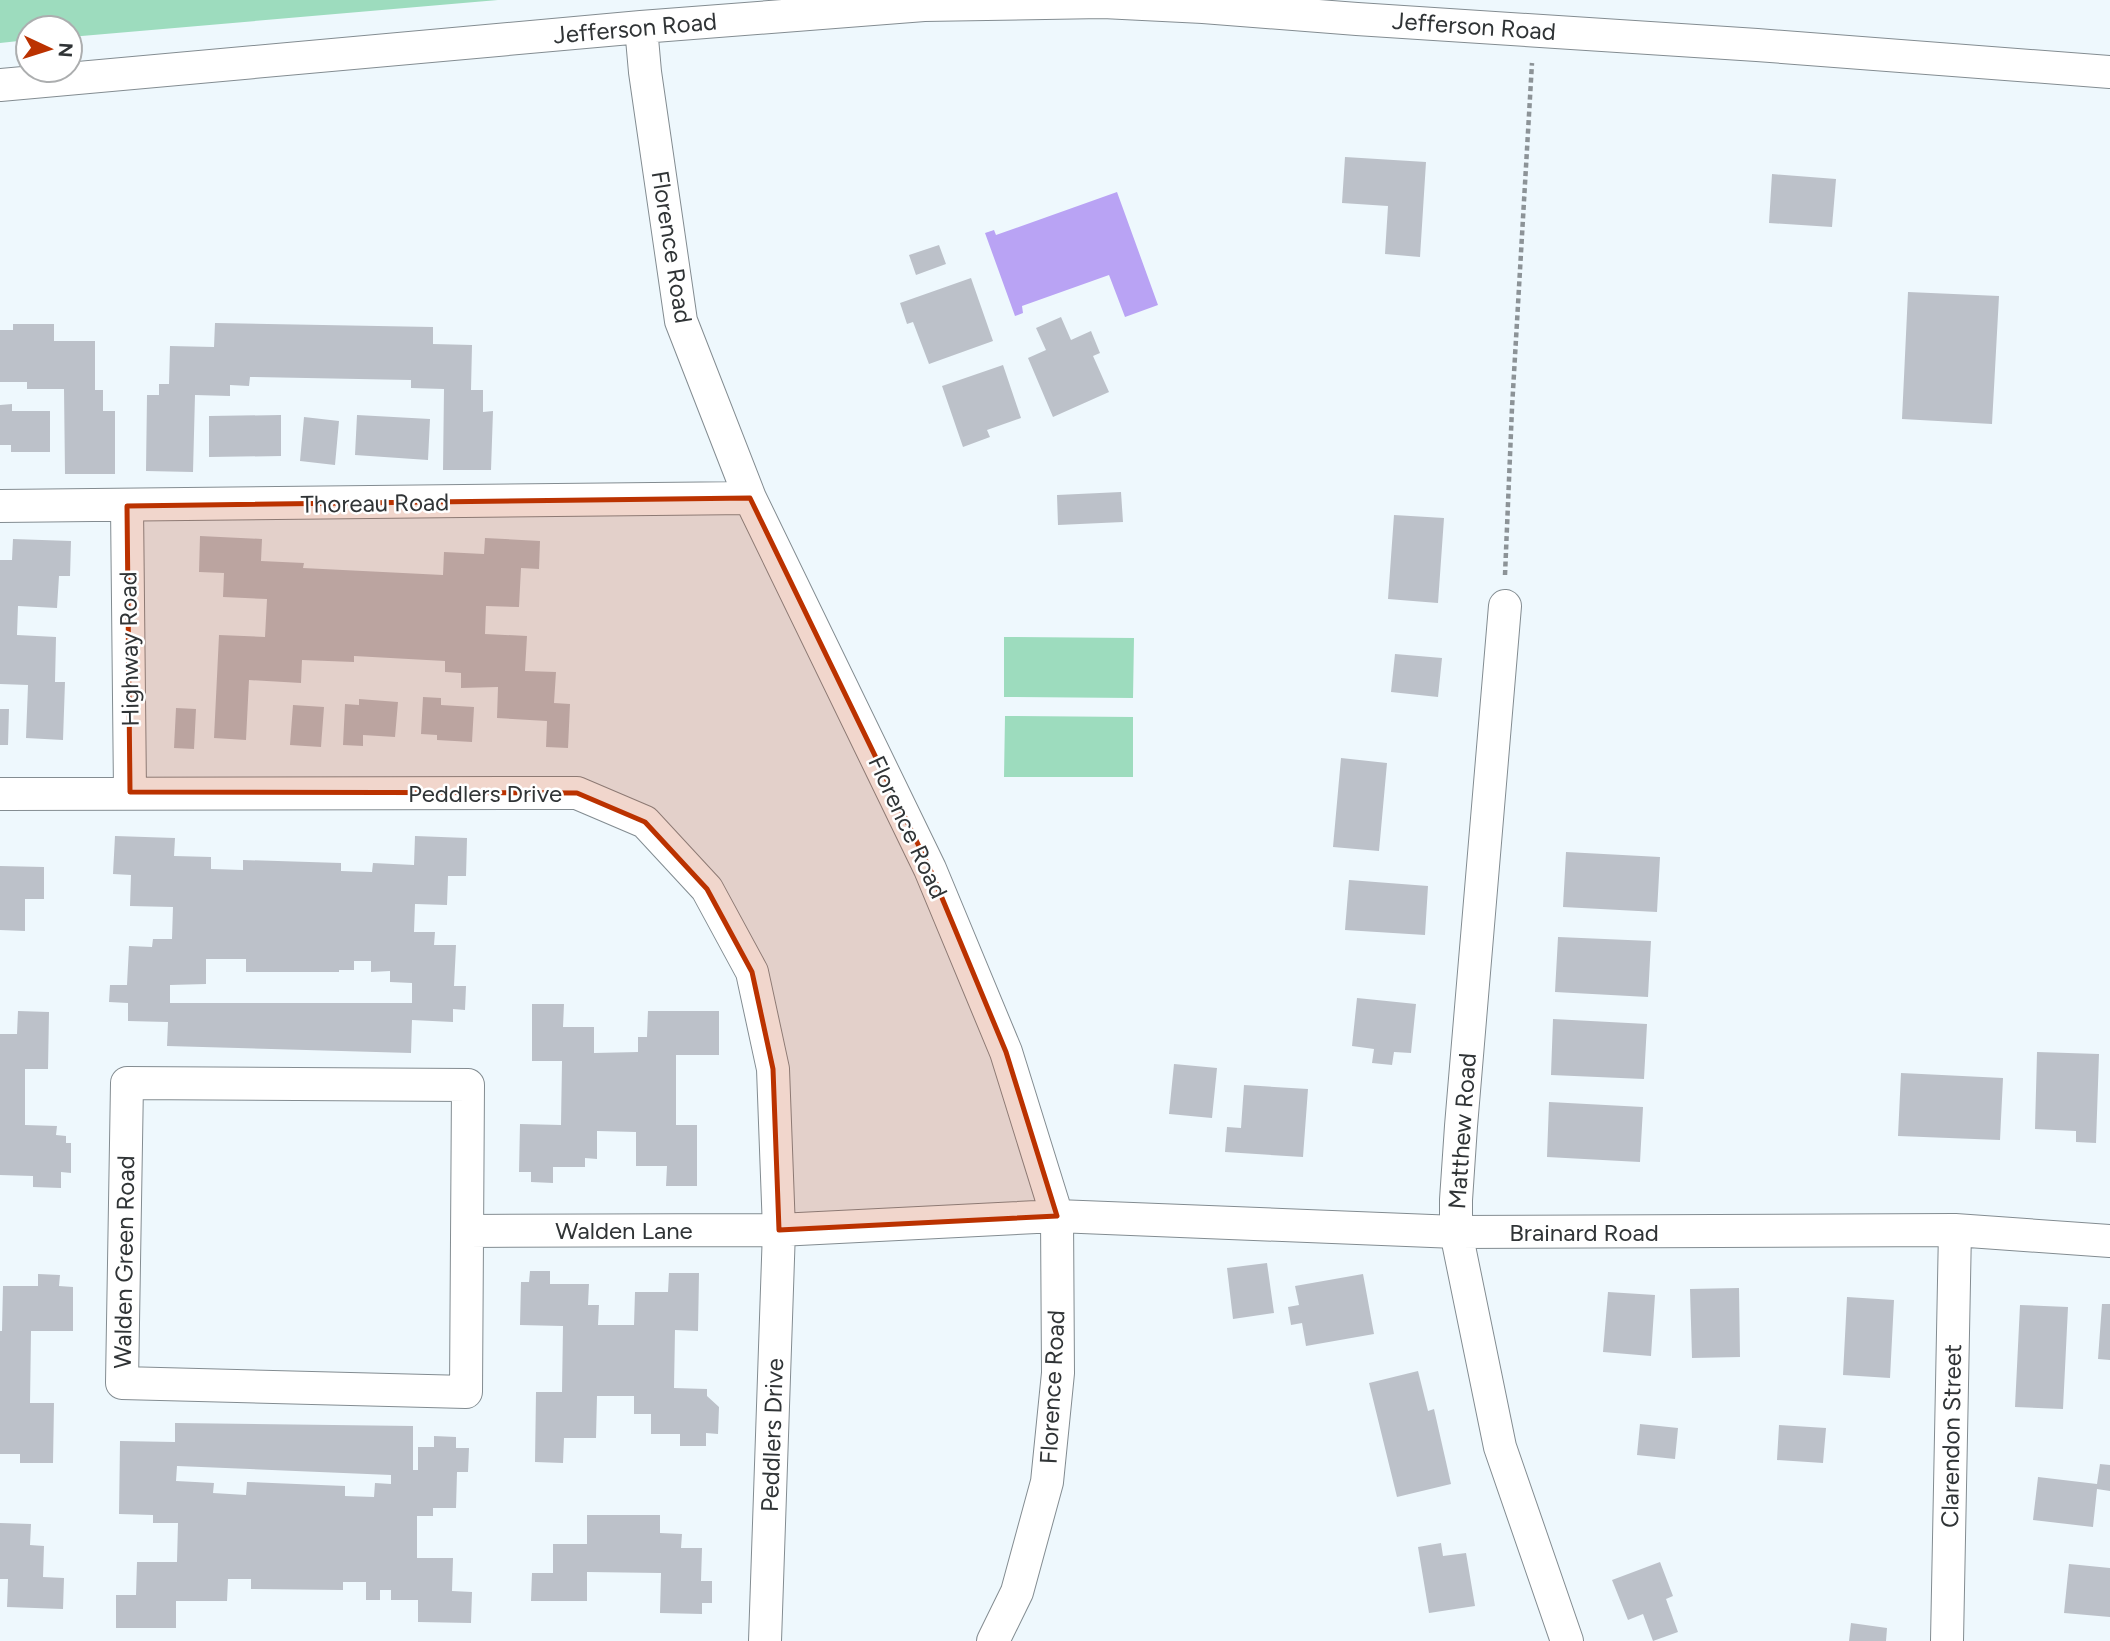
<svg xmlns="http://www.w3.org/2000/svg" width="2110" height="1641" viewBox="0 0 2110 1641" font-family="Figtree,sans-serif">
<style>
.green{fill:#9ddcbe}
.water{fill:#b9a3f4}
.building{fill:#bcc1c9;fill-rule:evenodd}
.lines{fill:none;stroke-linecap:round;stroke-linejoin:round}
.street-casing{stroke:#838c91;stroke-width:34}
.path{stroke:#8c9397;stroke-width:4.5;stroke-dasharray:5 3.5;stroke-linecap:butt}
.street{stroke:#fff;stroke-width:32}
.marked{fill:#bb3200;fill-opacity:0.2;stroke:#bb3200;stroke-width:5;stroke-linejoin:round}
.labels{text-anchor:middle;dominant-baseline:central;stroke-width:5;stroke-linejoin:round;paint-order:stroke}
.street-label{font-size:24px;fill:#303436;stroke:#fff}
</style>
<rect width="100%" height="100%" fill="#eef8fd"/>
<!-- green -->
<path class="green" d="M 0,0 L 498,0 L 70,37 L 70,28 L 28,28 L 28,40 L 0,43 Z
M 1004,637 L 1134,638 L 1133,698 L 1004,697 Z
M 1005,716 L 1133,717 L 1133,777 L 1004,777 Z"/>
<!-- water -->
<path class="water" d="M 1117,192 L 1158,305 L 1125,317 L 1109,275 L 1022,306 L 1023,313 L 1015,316 L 985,233 L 994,230 L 996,235 Z"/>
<!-- building -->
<path class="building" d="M 1345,157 L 1426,162 L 1420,257 L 1385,254 L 1388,206 L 1342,203 Z
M 1772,174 L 1836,179 L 1832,227 L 1769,223 Z
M 939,245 L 946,264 L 916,275 L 909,255 Z
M 971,278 L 993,341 L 929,364 L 913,322 L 907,324 L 900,303 Z
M 1908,292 L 1999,296 L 1992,424 L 1902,419 Z
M 1061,317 L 1071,340 L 1091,331 L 1100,353 L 1093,356 L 1109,392 L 1053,417 L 1028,358 L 1046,350 L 1036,328 Z
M 215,323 L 433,327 L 433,344 L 472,345 L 471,390 L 483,390 L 483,412 L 493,411 L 491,470 L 443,470 L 444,389 L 411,388 L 411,380 L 250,377 L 249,386 L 230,385 L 230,396 L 195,395 L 193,472 L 146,471 L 147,395 L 159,395 L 159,384 L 169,384 L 170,346 L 214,347 Z
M 13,324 L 54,324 L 54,341 L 95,341 L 95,390 L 103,390 L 103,411 L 115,411 L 115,474 L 65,474 L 64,389 L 27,389 L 27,382 L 0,382 L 0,330 L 13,330 Z
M 1003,365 L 1021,418 L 987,430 L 990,437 L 963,447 L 942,386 Z
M 12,404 L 12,411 L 50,411 L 50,452 L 11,452 L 11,445 L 0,445 L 0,405 Z
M 281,415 L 281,456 L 209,457 L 209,416 Z
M 357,415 L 430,419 L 428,460 L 355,455 Z
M 304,417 L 339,421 L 335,465 L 300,461 Z
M 1121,492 L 1123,522 L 1058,525 L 1057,495 Z
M 1394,515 L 1444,518 L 1438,603 L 1388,599 Z
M 200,536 L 262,539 L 261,561 L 304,563 L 303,568 L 443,575 L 444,552 L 484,554 L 485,538 L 540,541 L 539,569 L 521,568 L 519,607 L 486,606 L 485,634 L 527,636 L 525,671 L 556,672 L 554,703 L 570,704 L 568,748 L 546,747 L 547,721 L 497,718 L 498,687 L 461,688 L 461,673 L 445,672 L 445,661 L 354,656 L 354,662 L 302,660 L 301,683 L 249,680 L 246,740 L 214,738 L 219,635 L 265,637 L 267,599 L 223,597 L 224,573 L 199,572 Z
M 13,539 L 71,541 L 70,576 L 59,576 L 57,608 L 18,606 L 17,635 L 56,637 L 55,682 L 65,682 L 63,740 L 26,738 L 28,685 L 0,684 L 0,560 L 12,560 Z
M 1395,654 L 1442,658 L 1438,697 L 1391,692 Z
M 423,697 L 441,698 L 441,705 L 474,707 L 472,742 L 437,740 L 437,735 L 421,734 Z
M 359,699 L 398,702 L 395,737 L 363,735 L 363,746 L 343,745 L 345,704 L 359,705 Z
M 293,705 L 324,707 L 321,747 L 290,745 Z
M 176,708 L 196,709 L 194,749 L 174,748 Z
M 0,709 L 9,709 L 8,745 L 0,745 Z
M 1341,758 L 1387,763 L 1379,851 L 1333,847 Z
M 115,836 L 175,838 L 174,856 L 211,857 L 211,869 L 243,870 L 243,860 L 341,863 L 341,871 L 372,872 L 373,863 L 414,865 L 415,836 L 467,838 L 466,876 L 448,876 L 447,905 L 415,904 L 414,932 L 435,932 L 434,945 L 456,945 L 454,986 L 466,986 L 465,1010 L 453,1009 L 453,1022 L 412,1020 L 411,1053 L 167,1046 L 168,1022 L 128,1021 L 128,1003 L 109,1002 L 110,985 L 127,985 L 129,946 L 152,947 L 153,939 L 172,939 L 173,907 L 130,906 L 131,875 L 113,874 ZM 206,959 L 246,959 L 246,972 L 339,972 L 339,970 L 354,970 L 354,961 L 371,961 L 371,972 L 390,971 L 390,982 L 412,983 L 412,1003 L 170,1003 L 170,985 L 206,984 Z
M 1566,852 L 1660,857 L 1657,912 L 1563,907 Z
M 0,866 L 44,867 L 44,899 L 25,899 L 25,931 L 0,930 Z
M 1349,880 L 1428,886 L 1425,935 L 1345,930 Z
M 1558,937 L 1651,941 L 1648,997 L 1555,992 Z
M 1357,998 L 1416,1004 L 1411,1053 L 1394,1052 L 1392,1065 L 1372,1063 L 1374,1049 L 1352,1046 Z
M 532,1004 L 564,1004 L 563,1027 L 594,1027 L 594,1053 L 638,1052 L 638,1037 L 647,1037 L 648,1011 L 719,1011 L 719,1055 L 676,1055 L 676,1125 L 697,1125 L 697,1186 L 666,1186 L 667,1166 L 636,1166 L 636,1132 L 597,1131 L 597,1159 L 585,1158 L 585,1167 L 553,1167 L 553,1183 L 531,1182 L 531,1172 L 519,1172 L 520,1124 L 561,1125 L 562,1061 L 532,1061 Z
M 18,1011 L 49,1012 L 48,1069 L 25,1069 L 25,1125 L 57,1126 L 56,1135 L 66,1136 L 66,1143 L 71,1143 L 71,1173 L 61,1172 L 61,1188 L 33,1187 L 33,1176 L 0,1175 L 0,1034 L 17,1034 Z
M 1553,1019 L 1647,1024 L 1644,1079 L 1551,1075 Z
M 2037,1052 L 2099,1054 L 2096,1143 L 2076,1142 L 2076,1131 L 2035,1129 Z
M 1174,1064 L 1217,1068 L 1212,1118 L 1169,1114 Z
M 1901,1073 L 2003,1078 L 2000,1140 L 1898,1136 Z
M 1244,1085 L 1308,1089 L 1303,1157 L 1225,1152 L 1227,1127 L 1241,1128 Z
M 1549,1102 L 1643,1107 L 1640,1162 L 1547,1157 Z
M 1267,1263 L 1274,1313 L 1233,1319 L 1227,1268 Z
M 530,1271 L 550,1271 L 550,1284 L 589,1284 L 588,1305 L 599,1305 L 598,1325 L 634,1325 L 635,1292 L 668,1292 L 669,1273 L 699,1273 L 698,1331 L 675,1330 L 674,1388 L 707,1389 L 707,1396 L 719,1407 L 718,1434 L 706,1433 L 706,1446 L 680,1446 L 680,1434 L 651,1434 L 651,1414 L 634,1414 L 634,1396 L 597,1396 L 596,1438 L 564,1438 L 563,1463 L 535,1462 L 536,1392 L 562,1392 L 563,1326 L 520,1325 L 521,1282 L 529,1282 Z
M 38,1274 L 60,1275 L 59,1286 L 73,1287 L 73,1331 L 31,1331 L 30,1403 L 54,1403 L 53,1463 L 20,1463 L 20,1454 L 0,1454 L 0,1331 L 2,1331 L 3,1286 L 38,1286 Z
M 1363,1274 L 1374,1334 L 1306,1346 L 1302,1323 L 1291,1325 L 1288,1307 L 1299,1305 L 1295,1286 Z
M 1739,1288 L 1740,1357 L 1692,1358 L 1690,1289 Z
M 1608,1292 L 1655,1295 L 1651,1356 L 1603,1352 Z
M 1847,1297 L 1894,1300 L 1890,1378 L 1843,1375 Z
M 2102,1304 L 2110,1304 L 2110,1360 L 2098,1359 Z
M 2020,1305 L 2068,1307 L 2063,1409 L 2015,1407 Z
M 1418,1371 L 1428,1411 L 1434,1409 L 1451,1484 L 1397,1497 L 1369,1383 Z
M 175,1423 L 413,1426 L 413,1470 L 418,1470 L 418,1447 L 434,1447 L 434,1436 L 456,1437 L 456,1448 L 469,1448 L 468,1472 L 457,1472 L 456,1508 L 433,1508 L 433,1516 L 417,1516 L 417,1558 L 453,1558 L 452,1591 L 472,1592 L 471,1623 L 418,1622 L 418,1600 L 391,1600 L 391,1590 L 380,1590 L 380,1600 L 366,1600 L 366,1582 L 343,1582 L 343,1590 L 251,1589 L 251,1579 L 228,1579 L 227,1601 L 176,1601 L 176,1628 L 116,1628 L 116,1595 L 136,1595 L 137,1562 L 177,1562 L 178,1523 L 153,1523 L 153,1515 L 119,1514 L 120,1441 L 175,1442 ZM 177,1466 L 391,1475 L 391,1484 L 375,1483 L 374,1497 L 345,1496 L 345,1486 L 247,1482 L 246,1495 L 213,1493 L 214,1483 L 176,1481 Z
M 1640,1424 L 1678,1428 L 1675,1459 L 1637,1455 Z
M 1779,1425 L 1826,1428 L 1823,1463 L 1777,1460 Z
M 2100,1464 L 2110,1465 L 2110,1491 L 2097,1489 L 2093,1527 L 2033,1520 L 2038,1477 L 2097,1484 Z
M 587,1515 L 660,1515 L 660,1533 L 682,1534 L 681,1548 L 702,1548 L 701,1581 L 712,1581 L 712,1603 L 702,1603 L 702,1614 L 660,1613 L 661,1573 L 587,1572 L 587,1601 L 531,1601 L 532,1573 L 553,1573 L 553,1544 L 587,1544 Z
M 0,1523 L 31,1524 L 30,1545 L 44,1546 L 43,1577 L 64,1578 L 63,1609 L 7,1607 L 8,1579 L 0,1579 Z
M 1441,1543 L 1443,1556 L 1466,1553 L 1475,1606 L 1429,1613 L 1418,1547 Z
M 1660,1562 L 1673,1596 L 1666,1599 L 1678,1632 L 1653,1641 L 1643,1614 L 1628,1620 L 1612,1580 Z
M 2069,1564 L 2110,1568 L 2110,1617 L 2064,1613 Z
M 1851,1623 L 1887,1628 L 1886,1641 L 1849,1641 Z"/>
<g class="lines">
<!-- street casing -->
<g class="street-casing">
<path id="street" d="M 641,27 L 645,72 L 681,321 L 750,498 L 930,869 L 1006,1052 L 1057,1216 L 1058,1373 L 1047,1482 L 1017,1592 L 993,1641
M 0,85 L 641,27 L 924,5 L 1103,2 L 1203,7 L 1357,19 L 1757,45 L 2110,72
M 0,506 L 750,498
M 127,506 L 130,792
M 1505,606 L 1461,1126 L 1456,1200 L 1456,1232 L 1500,1447 L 1567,1641
M 0,794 L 577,793 L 645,822 L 707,889 L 752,972 L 773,1069 L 779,1230 L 765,1641
M 127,1083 L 468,1085 L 466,1392 L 122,1383 Z
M 468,1231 L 779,1230 L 1057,1216 L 1456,1232 L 1955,1230 L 2110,1241
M 1947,1641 L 1955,1230"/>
</g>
<!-- path -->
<path class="path" d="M 1505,575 L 1512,408 L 1532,63"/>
<!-- street -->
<use href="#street" class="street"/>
</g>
<!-- marked area -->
<path class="marked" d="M 750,498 L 930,869 L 1006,1052 L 1057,1216 L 779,1230 L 773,1069 L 752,972 L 707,889 L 645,822 L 577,793 L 130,792 L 127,506 Z"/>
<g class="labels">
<!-- street labels -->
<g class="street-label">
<text transform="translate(1474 26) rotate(4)">Jefferson Road</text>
<text transform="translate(635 28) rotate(-5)">Jefferson Road</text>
<text transform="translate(672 247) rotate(81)">Florence Road</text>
<text transform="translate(375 503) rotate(-1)">Thoreau Road</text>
<text transform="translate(129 649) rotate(-91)">Highway Road</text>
<text x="485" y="793">Peddlers Drive</text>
<text transform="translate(908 827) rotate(65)">Florence Road</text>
<text transform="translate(1462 1131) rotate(-86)">Matthew Road</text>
<text x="624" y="1230">Walden Lane</text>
<text x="1584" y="1232">Brainard Road</text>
<text transform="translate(124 1262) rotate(-89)">Walden Green Road</text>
<text transform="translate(1052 1387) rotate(-87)">Florence Road</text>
<text transform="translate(772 1435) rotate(-88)">Peddlers Drive</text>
<text transform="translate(1951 1436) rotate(-89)">Clarendon Street</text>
</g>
</g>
<!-- north arrow -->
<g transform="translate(49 49) rotate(94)"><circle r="33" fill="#ffffff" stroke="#acaeaf" stroke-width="2"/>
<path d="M0-5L12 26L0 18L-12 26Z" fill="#bb3200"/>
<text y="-10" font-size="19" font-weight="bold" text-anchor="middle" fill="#303436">N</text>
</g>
</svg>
